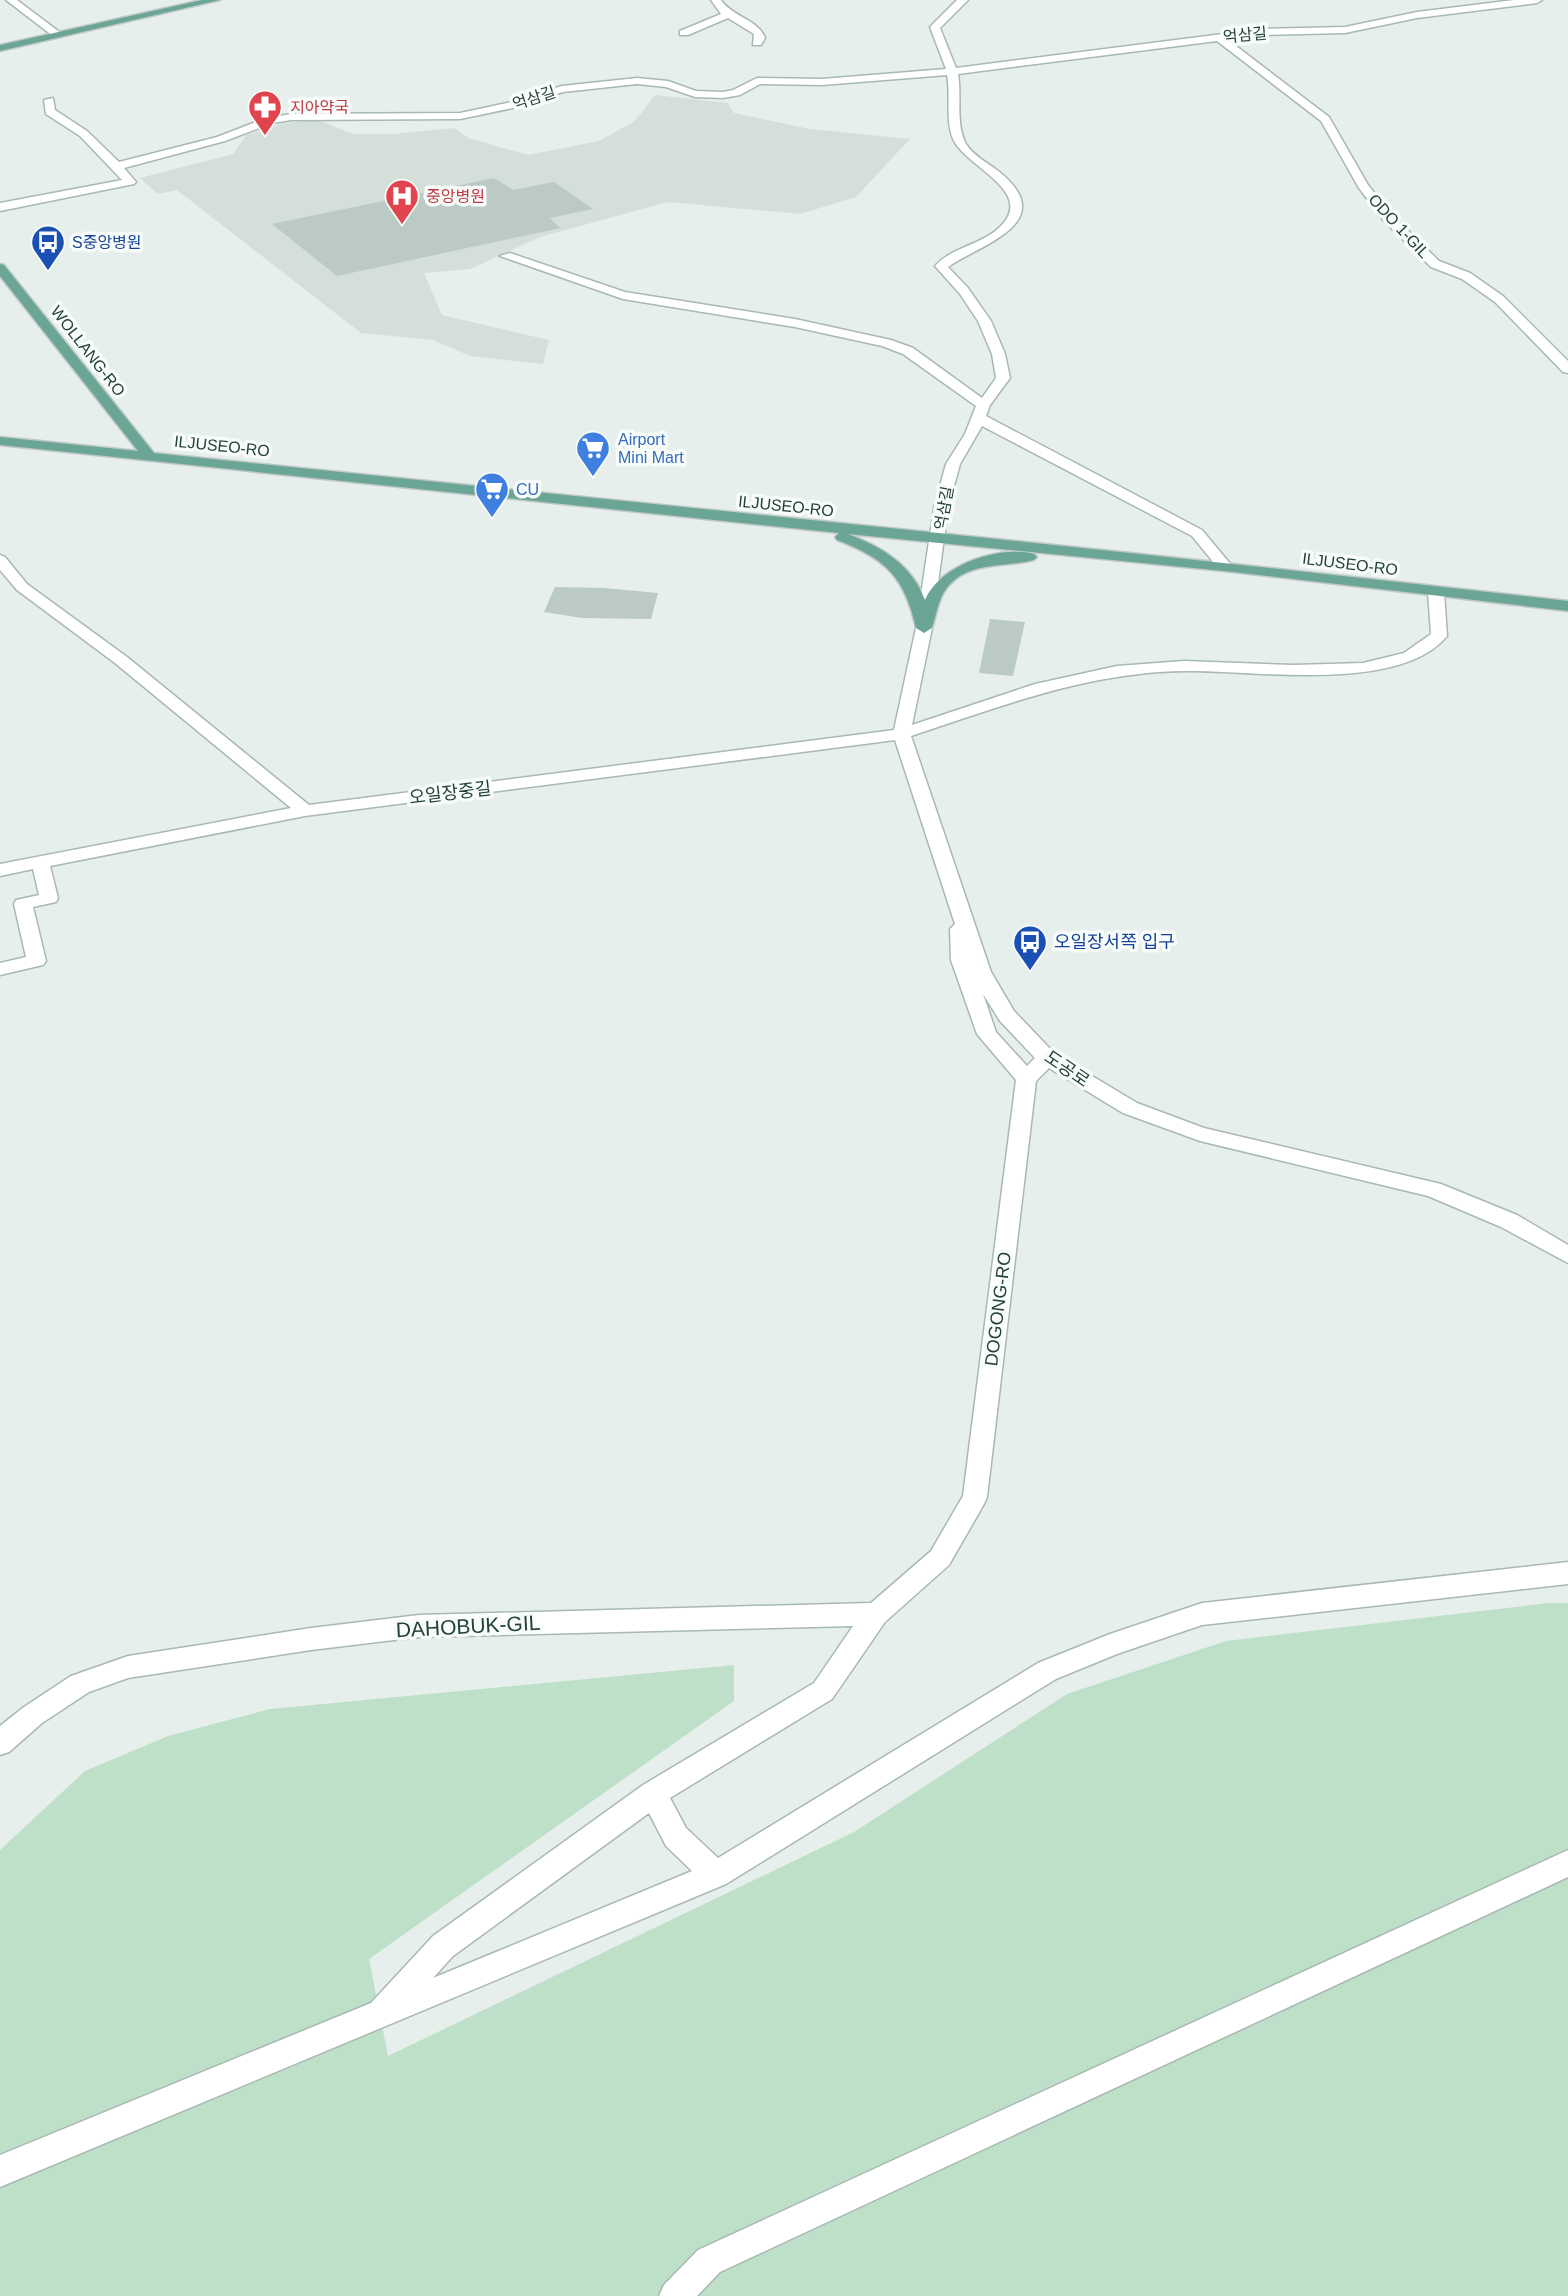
<svg xmlns="http://www.w3.org/2000/svg" width="1568" height="2296" viewBox="0 0 1568 2296" font-family="Helvetica,'Noto Sans KR',sans-serif">
<style>
.built{fill:#d4dfda}
.green{fill:#bfe0c8}
.building{fill:#bbcac4}
.lines{fill:none;stroke-linecap:round;stroke-linejoin:round}
.minor-casing{stroke:#a8b8b2;stroke-width:3}
.major-casing{stroke:#c2cac8;stroke-width:3}
.minor{fill:#fff;fill-rule:evenodd}
.major{fill:#6aa596;fill-rule:evenodd}
.labels{text-anchor:middle;dominant-baseline:central;stroke-width:7;stroke-linejoin:round;paint-order:stroke}
.far-street-label{font-size:16px;fill:#24423a;stroke:#f7fbf9}
.far-health-label{font-size:16px;fill:#be3a42;stroke:#f7fbf9;text-anchor:start}
.far-transit-label{font-size:16px;fill:#164399;stroke:#f7fbf9;text-anchor:start}
.far-shop-label{font-size:16px;fill:#366cbe;stroke:#f7fbf9;text-anchor:start}
.street-label{font-size:18px;fill:#24423a;stroke:#f7fbf9}
.transit-label{font-size:18px;fill:#164399;stroke:#f7fbf9;text-anchor:start}
.near-street-label{font-size:21px;fill:#24423a;stroke:#f7fbf9}
</style>
<rect width="100%" height="100%" fill="#e6efeb"/>
<!-- built -->
<path class="built" d="M 655,95 L 728,103 L 734,113 L 810,129 L 910,139 L 856,197 L 800,214 L 668,202 L 540,237 L 470,269 L 424,273 L 442,315 L 549,340 L 543,364 L 470,356 L 433,340 L 361,333 L 177,190 L 158,194 L 140,178 L 233,154 L 246,135 L 283,123 L 318,120 L 353,134 L 394,134 L 454,128 L 468,138 L 528,155 L 599,141 L 635,121 Z"/>
<!-- green -->
<path class="green" d="M 1549,1603 L 1568,1603 L 1568,2296 L 0,2296 L 0,1850 L 85,1771 L 168,1736 L 270,1709 L 734,1665 L 734,1701 L 369,1959 L 388,2056 L 854,1832 L 1067,1694 L 1226,1641 Z"/>
<!-- building -->
<path class="building" d="M 494,178 L 513,190 L 554,182 L 593,209 L 550,218 L 560,228 L 337,276 L 272,224 Z
M 555,587 L 604,588 L 658,593 L 651,619 L 582,618 L 544,612 Z
M 990,619 L 1025,622 L 1013,676 L 979,673 Z"/>
<g class="lines">
<!-- minor casing -->
<g class="minor-casing">
<path id="minor" d="M 6,0 L 17,0 L 62,34 L 53,36 Z
M 711,0 L 721,0 C 731,16 759,20 765,38 L 761,45 L 753,45 L 754,34 L 728,18 L 688,35 L 680,35 L 680,31 L 721,14 Z
M 957,0 L 968,0 L 940,28 L 956,68 L 1262,29 L 1345,27 L 1417,12 L 1514,0 L 1542,0 L 1537,3 L 1417,18 L 1345,33 L 1262,35 L 1227,39 L 1329,117 L 1368,185 L 1392,215 L 1439,261 L 1470,273 L 1503,296 L 1568,361 L 1568,373 L 1563,372 L 1495,302 L 1462,279 L 1431,267 L 1384,221 L 1359,188 L 1321,121 L 1217,41 L 958,74 C 962,96 955,123 966,144 C 974,157 992,165 1003,175 C 1059,224 977,246 948,267 L 968,288 L 991,321 L 1005,354 L 1010,378 L 990,405 L 986,416 L 1202,530 L 1232,566 L 1229,569 L 1219,569 L 1192,536 L 982,426 L 960,464 L 948,508 L 932,628 L 912,725 L 1035,684 L 1117,666 L 1184,661 L 1294,665 L 1363,663 L 1404,653 L 1431,634 L 1428,592 L 1436,587 L 1444,592 L 1447,636 C 1399,694 1253,670 1185,671 C 1089,672 1001,706 911,736 L 991,972 L 1014,1011 L 1054,1053 L 1137,1103 L 1204,1128 L 1441,1184 L 1517,1215 L 1568,1245 L 1568,1263 L 1501,1227 L 1428,1196 L 1200,1141 L 1123,1113 L 1049,1068 L 1036,1081 L 987,1497 L 984,1504 L 949,1565 L 885,1622 L 832,1699 L 670,1798 L 686,1828 L 718,1858 L 1038,1663 L 1110,1634 L 1202,1603 L 1568,1562 L 1568,1584 L 1202,1625 L 1117,1654 L 1056,1679 L 726,1884 L 0,2187 L 0,2155 L 371,2003 L 433,1936 L 643,1785 L 814,1683 L 853,1626 L 419,1637 L 311,1650 L 128,1678 L 89,1692 L 42,1723 L 9,1752 L 0,1755 L 0,1726 L 24,1707 L 71,1676 L 128,1656 L 311,1628 L 419,1615 L 871,1603 L 931,1551 L 963,1496 L 1016,1080 L 977,1034 L 951,960 L 950,929 L 955,924 L 895,740 L 305,816 L 50,866 L 58,898 L 56,902 L 33,907 L 46,961 L 43,965 L 0,975 L 0,963 L 26,957 L 14,904 L 16,900 L 39,895 L 33,869 L 0,876 L 0,864 L 291,808 L 115,663 L 17,590 L 0,570 L 0,555 L 5,557 L 27,584 L 127,657 L 309,805 L 894,730 L 916,628 L 934,508 L 946,464 L 965,434 L 976,406 L 903,354 L 882,346 L 795,327 L 623,299 L 500,256 L 510,253 L 625,292 L 795,319 L 891,340 L 913,348 L 982,398 L 996,378 L 992,354 L 978,321 L 960,294 L 935,266 C 952,247 981,245 1000,227 C 1037,191 965,167 953,139 C 945,119 951,96 947,75 L 822,85 L 760,84 L 740,95 L 723,98 L 695,97 L 666,87 L 637,84 L 563,92 L 513,108 L 460,119 L 291,120 L 272,123 L 225,141 L 124,168 L 136,182 L 134,184 L 0,211 L 0,203 L 122,180 L 80,136 L 46,114 L 44,100 L 53,98 L 55,110 L 87,131 L 119,162 L 217,137 L 266,118 L 291,114 L 460,113 L 507,103 L 562,86 L 637,78 L 668,81 L 696,91 L 723,92 L 733,90 L 757,78 L 822,79 L 946,69 L 930,27 ZM 983,994 L 1000,1021 L 1035,1058 L 1027,1066 L 996,1032 ZM 649,1813 L 666,1846 L 692,1871 L 433,1978 L 453,1956 Z
M 1568,1850 L 1568,1877 L 720,2272 L 697,2296 L 659,2296 L 664,2285 L 698,2250 Z"/>
</g>
<!-- major casing -->
<g class="major-casing">
<path id="major" d="M 202,0 L 220,0 L 0,51 L 0,45 Z
M 0,264 L 4,265 L 154,453 C 625,502 1097,547 1568,601 L 1568,611 L 1224,571 L 848,534 C 882,547 912,565 925,600 C 940,565 999,545 1034,554 L 1037,557 L 1034,560 C 1004,568 964,560 944,592 C 938,602 936,616 932,628 L 924,633 L 916,628 C 904,576 886,559 837,540 L 835,537 L 839,533 L 0,445 L 0,437 L 138,451 L 0,276 Z"/>
</g>
<!-- minor -->
<use href="#minor" class="minor"/>
<!-- major -->
<use href="#major" class="major"/>
</g>
<!-- icons -->
<defs>
<g id="pharmacy-pin" transform="scale(1.75)"><path d="M0 17L-7.5 6A9.5 9.5 0 1 1 7.5 6Z" fill="#e0444e" stroke="#f7fbf9"/><path d="M-2-6h4v4h4v4h-4v4h-4v-4h-4v-4h4Z" fill="#fff"/></g>
<g id="hospital-pin" transform="scale(1.75)"><path d="M0 17L-7.5 6A9.5 9.5 0 1 1 7.5 6Z" fill="#e0444e" stroke="#f7fbf9"/><path d="M-5-5h3v3.5h4V-5h3V5h-3V1.5h-4V5h-3Z" fill="#fff"/></g>
<g id="bus-pin" transform="scale(1.75)"><path d="M0 17L-7.5 6A9.5 9.5 0 1 1 7.5 6Z" fill="#1a4fb4" stroke="#f7fbf9"/><path d="M-5-6H5V4H4V6H2V4H-2V6H-4V4H-5ZM-3.5-4V0h7V-4ZM-3.5 1.2v1.5H-2V1.2ZM2 1.2v1.5H3.5V1.2Z" fill="#fff"/></g>
<g id="supermarket-pin" transform="scale(1.75)"><path d="M0 17L-7.5 6A9.5 9.5 0 1 1 7.5 6Z" fill="#3f7fe0" stroke="#f7fbf9"/><path d="M-6-5.5h2.5l.6 2H6L4.5 2H-2.5L-4.4-4H-6ZM-1.5 3.2a1.3 1.3 0 1 0 .1 0ZM3 3.2a1.3 1.3 0 1 0 .1 0Z" fill="#fff"/></g>
</defs>
<g fill-rule="evenodd">
<use href="#pharmacy-pin" x="265" y="107"/>
<use href="#hospital-pin" x="402" y="196"/>
<use href="#bus-pin" x="48" y="242"/>
<use href="#supermarket-pin" x="593" y="448"/>
<use href="#supermarket-pin" x="492" y="489"/>
<use href="#bus-pin" x="1030" y="942"/>
</g>
<g class="labels">
<!-- far-street labels -->
<g class="far-street-label">
<text transform="translate(1245 35) rotate(-5)">억삼길</text>
<text transform="translate(534 98) rotate(-18)">억삼길</text>
<text transform="translate(1399 226) rotate(47)">ODO 1-GIL</text>
<text transform="translate(88 351) rotate(52)">WOLLANG-RO</text>
<text transform="translate(222 446) rotate(6)">ILJUSEO-RO</text>
<text transform="translate(786 506) rotate(6)">ILJUSEO-RO</text>
<text transform="translate(944 508) rotate(-80)">억삼길</text>
<text transform="translate(1350 564) rotate(7)">ILJUSEO-RO</text>
</g>
<!-- far-health labels -->
<g class="far-health-label">
<text x="290" y="107">지아약국</text>
<text x="426" y="196">중앙병원</text>
</g>
<!-- far-transit labels -->
<g class="far-transit-label">
<text x="72" y="242">S중앙병원</text>
</g>
<!-- far-shop labels -->
<g class="far-shop-label">
<text x="618" y="439">Airport<tspan x="618" dy="18">Mini Mart</tspan></text>
<text x="516" y="489">CU</text>
</g>
<!-- street labels -->
<g class="street-label">
<text transform="translate(450 793) rotate(-7)">오일장중길</text>
<text transform="translate(1067 1069) rotate(34)">도공로</text>
<text transform="translate(998 1309) rotate(-83)">DOGONG-RO</text>
</g>
<!-- transit labels -->
<g class="transit-label">
<text x="1054" y="942">오일장서쪽 입구</text>
</g>
<!-- near-street labels -->
<g class="near-street-label">
<text transform="translate(468 1626) rotate(-3)">DAHOBUK-GIL</text>
</g>
</g>
</svg>
